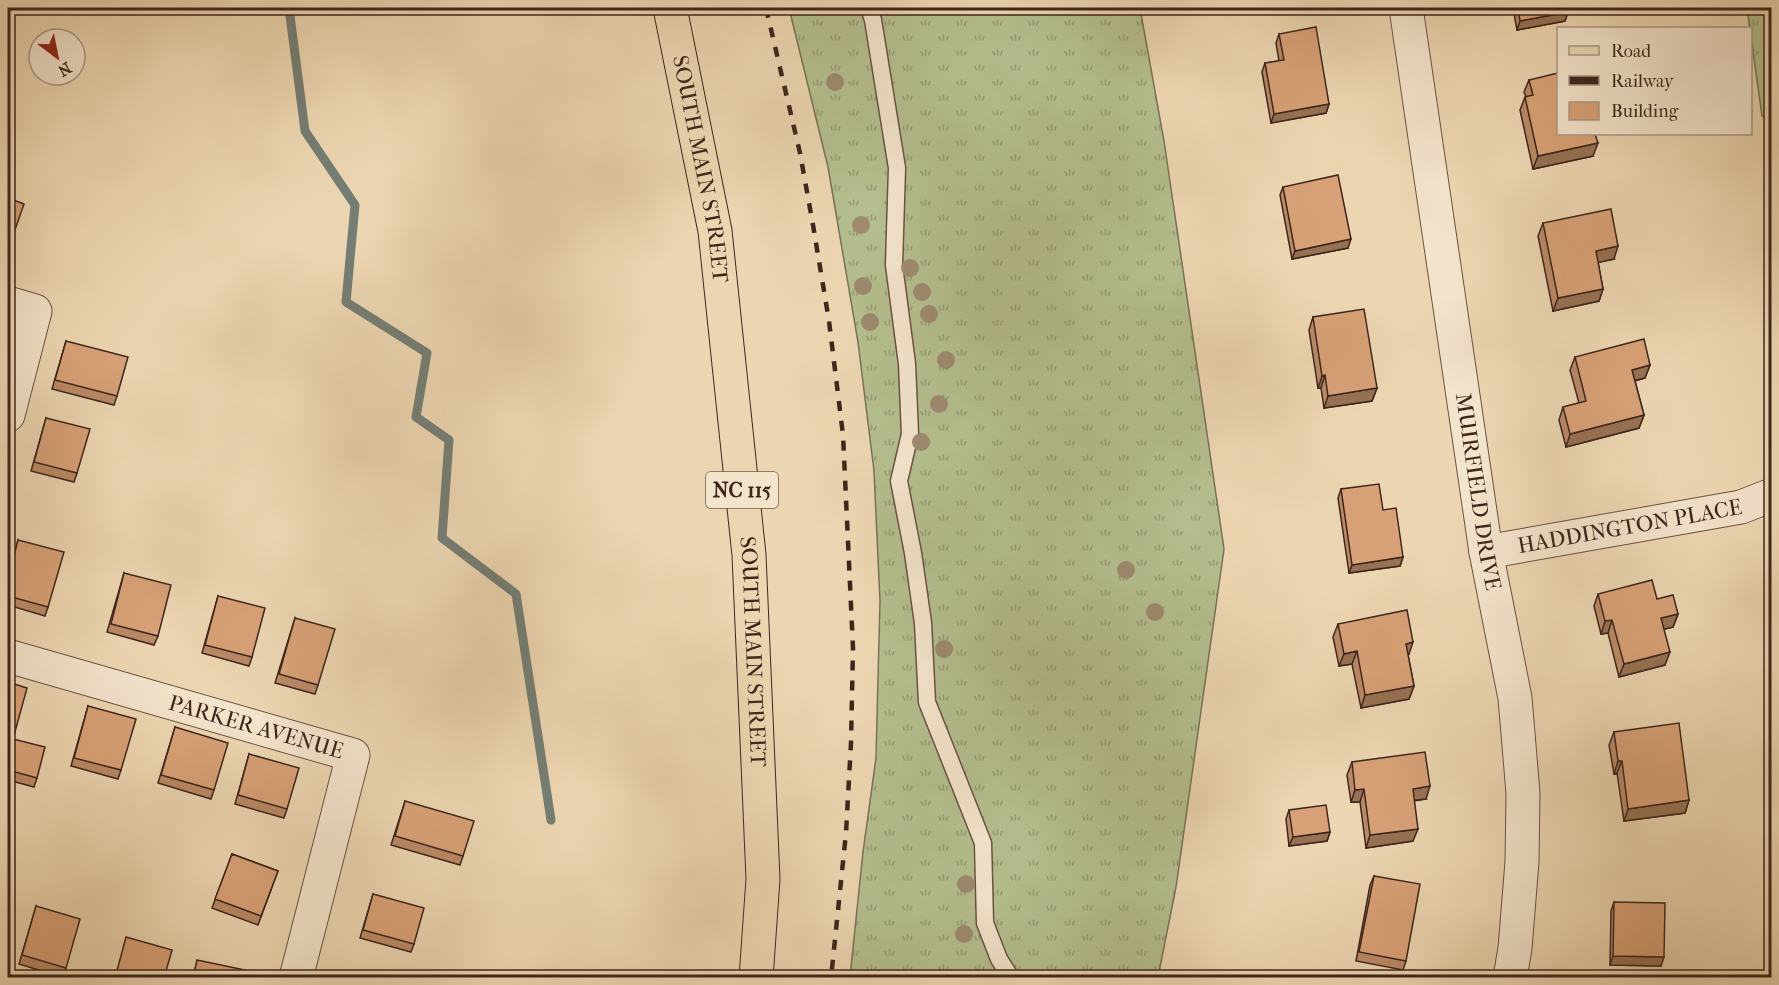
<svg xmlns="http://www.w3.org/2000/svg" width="1779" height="985" viewBox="0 0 1779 985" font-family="'IM FELL French Canon',serif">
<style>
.grass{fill:url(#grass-tufts);stroke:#797256;stroke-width:1.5}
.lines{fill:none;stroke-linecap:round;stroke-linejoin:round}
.stream{stroke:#757e74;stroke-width:9}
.lane-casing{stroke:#6a5242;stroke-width:19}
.street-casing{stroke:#6a5242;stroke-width:35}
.primary-casing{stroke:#3e261d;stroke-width:35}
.lane{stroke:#f3e4cc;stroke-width:16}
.street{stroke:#f3e4cc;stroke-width:33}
.primary{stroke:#ecd6b1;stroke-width:33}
.rail{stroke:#3e261d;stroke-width:4.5;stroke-dasharray:10 10;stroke-linecap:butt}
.tree{fill:#9d8a6f}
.wall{fill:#ba8a66;stroke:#3e261d;stroke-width:1.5}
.shaded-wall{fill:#977153;stroke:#3e261d;stroke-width:1.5}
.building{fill:#d8a177;stroke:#3e261d;stroke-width:1.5}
.labels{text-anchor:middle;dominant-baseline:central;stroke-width:4.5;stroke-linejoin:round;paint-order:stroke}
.shield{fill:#f3e4cc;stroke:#745f52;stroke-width:1.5}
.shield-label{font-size:21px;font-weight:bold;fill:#3e261d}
.street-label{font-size:22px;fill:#3e261d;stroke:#f3e4cc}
</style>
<defs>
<pattern id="grass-tufts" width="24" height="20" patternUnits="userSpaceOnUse" patternTransform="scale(1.5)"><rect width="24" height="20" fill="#b4be8e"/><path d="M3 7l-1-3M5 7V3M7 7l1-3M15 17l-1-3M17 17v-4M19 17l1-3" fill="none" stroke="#949a73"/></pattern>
</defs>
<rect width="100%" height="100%" fill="#ecd6b1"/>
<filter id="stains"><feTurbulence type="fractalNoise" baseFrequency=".00333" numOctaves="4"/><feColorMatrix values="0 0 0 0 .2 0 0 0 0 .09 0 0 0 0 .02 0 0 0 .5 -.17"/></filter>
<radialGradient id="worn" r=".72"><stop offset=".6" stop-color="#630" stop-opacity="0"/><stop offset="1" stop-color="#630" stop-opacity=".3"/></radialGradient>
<!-- grass -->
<path class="grass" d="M 789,8 L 1140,8 L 1164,141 L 1224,549 L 1176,887 L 1158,977 L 850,977 L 863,852 L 876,758 L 880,601 L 874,471 L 858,342 L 828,167 Z
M 1747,8 L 1771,8 L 1771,121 L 1762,116 Z"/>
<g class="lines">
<!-- stream -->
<path class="stream" d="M 289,8 L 305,131 L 355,205 L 346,302 L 427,353 L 416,417 L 449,440 L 442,538 L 516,594 L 551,820"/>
<!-- lane casing -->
<g class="lane-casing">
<path id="lane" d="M 869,8 L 873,20 L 897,168 L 894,265 L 907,364 L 910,434 L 899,481 L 913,553 L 923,623 L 927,702 L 983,843 L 985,923 L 999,959 L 1011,978"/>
</g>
<!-- street casing -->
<g class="street-casing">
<g id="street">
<path id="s1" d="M 1406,8 L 1486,552 L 1515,698 L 1523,793 L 1522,862 L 1515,948 L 1510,978"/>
<path d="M 8,303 L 35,311 L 8,415"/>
<path id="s2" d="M 1486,552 L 1741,507 L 1772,495"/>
<path id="s3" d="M 8,656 L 353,755 L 296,978"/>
</g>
</g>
<!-- primary casing -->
<g class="primary-casing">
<g id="primary">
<path id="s4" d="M 670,8 L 715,231 L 749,555 L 763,879 L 756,978"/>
</g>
</g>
<!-- lane -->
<use href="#lane" class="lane"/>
<!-- street -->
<use href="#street" class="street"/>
<!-- primary -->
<use href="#primary" class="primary"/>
<!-- rail -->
<path class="rail" d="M 766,8 L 800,153 L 813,225 L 829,321 L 843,435 L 853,648 L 851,743 L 846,833 L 831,978"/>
</g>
<!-- trees -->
<g class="tree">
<circle cx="835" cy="82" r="9"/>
<circle cx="861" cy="225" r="9"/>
<circle cx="910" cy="268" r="9"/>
<circle cx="863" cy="286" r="9"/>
<circle cx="922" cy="292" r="9"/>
<circle cx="929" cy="314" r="9"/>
<circle cx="870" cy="322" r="9"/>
<circle cx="946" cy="360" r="9"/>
<circle cx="939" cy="404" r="9"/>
<circle cx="921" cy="442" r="9"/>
<circle cx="1126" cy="570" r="9"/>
<circle cx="1155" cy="612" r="9"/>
<circle cx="944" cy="649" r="9"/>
<circle cx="966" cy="884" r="9"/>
<circle cx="964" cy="934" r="9"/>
</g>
<!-- wall -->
<path class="wall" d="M 1513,8 L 1567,8 L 1568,12 L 1565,21 L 1517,30 Z
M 1279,34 L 1329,104 L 1326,113 L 1271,123 L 1262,72 L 1265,63 L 1279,61 L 1276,43 Z
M 1529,80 L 1593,156 L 1533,169 L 1520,110 L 1525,97 L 1526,97 L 1524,92 Z
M 1283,187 L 1348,248 L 1292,259 L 1280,195 Z
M 1543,223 L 1614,259 L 1598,262 L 1603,289 L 1599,301 L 1553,311 L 1538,236 Z
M 1313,317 L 1377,388 L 1372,401 L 1324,408 L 1321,388 L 1318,388 L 1309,330 Z
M 66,341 L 117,396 L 114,405 L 52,389 Z
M 1575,357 L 1650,365 L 1645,378 L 1635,381 L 1644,415 L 1639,428 L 1566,447 L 1559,420 L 1563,407 L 1579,403 L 1570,370 Z
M 46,418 L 77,473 L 74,482 L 31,471 Z
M 1341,489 L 1383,510 L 1403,557 L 1400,566 L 1349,573 L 1338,498 Z
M 18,540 L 48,607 L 45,616 L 8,605 L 8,576 Z
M 124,573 L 158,636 L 154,645 L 107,632 Z
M 1598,594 L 1657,599 L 1678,614 L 1673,627 L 1664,629 L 1665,665 L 1619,677 L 1608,633 L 1601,634 L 1594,606 Z
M 218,596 L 252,657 L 249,666 L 202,653 Z
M 295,618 L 318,685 L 315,694 L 275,683 Z
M 1338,624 L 1409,654 L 1408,655 L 1414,686 L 1409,699 L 1361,708 L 1352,664 L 1339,666 L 1333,637 Z
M 8,682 L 13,739 L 37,778 L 34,787 L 8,780 L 8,760 L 9,752 L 8,752 Z
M 88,706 L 121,770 L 118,779 L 71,766 Z
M 175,727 L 214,790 L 211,799 L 158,783 Z
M 1614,732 L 1689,800 L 1685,813 L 1624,821 L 1617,773 L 1614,774 L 1609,745 Z
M 249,754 L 287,809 L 284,818 L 235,804 Z
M 1352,762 L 1426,799 L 1414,801 L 1413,841 L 1366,848 L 1360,802 L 1351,802 L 1347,775 Z
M 405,801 L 463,856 L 460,865 L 391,845 Z
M 1289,810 L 1330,832 L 1327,841 L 1289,846 L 1286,819 Z
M 232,854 L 278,871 L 258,925 L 212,908 Z
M 1374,876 L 1406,961 L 1403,970 L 1356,961 L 1370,885 Z
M 373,894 L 414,944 L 411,952 L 360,938 Z
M 1614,902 L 1661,966 L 1610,965 L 1611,911 Z
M 36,906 L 66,968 L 62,977 L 19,964 Z"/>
<!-- shaded-wall -->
<path class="shaded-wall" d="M 1568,12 L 1565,21 L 1517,30 L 1520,21 Z
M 1329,104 L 1326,113 L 1271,123 L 1274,114 Z
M 1598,143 L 1593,156 L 1533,169 L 1538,156 Z
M 1351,239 L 1348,248 L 1292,259 L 1295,251 Z
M 1618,246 L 1614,259 L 1592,264 L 1596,251 Z
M 1603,289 L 1599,301 L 1553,311 L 1558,298 Z
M 1650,365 L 1645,378 L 1628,382 L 1632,370 Z
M 1325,375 L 1321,388 L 1318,388 L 1322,376 Z
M 1377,388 L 1372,401 L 1324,408 L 1328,396 Z
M 1644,415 L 1639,428 L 1566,447 L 1570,434 Z
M 1403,557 L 1400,566 L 1349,573 L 1352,565 Z
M 1678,614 L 1673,627 L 1656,631 L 1661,618 Z
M 1612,620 L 1608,633 L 1601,634 L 1605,621 Z
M 1413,642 L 1409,654 L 1401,656 L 1406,644 Z
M 1357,651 L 1352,664 L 1339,666 L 1344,654 Z
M 1670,652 L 1665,665 L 1619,677 L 1624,664 Z
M 1414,686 L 1409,699 L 1361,708 L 1365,695 Z
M 1618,761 L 1622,761 L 1617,773 L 1614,774 Z
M 1430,786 L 1426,799 L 1408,801 L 1413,789 Z
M 1364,789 L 1360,802 L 1351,802 L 1355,790 Z
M 1689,800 L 1685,813 L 1624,821 L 1628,809 Z
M 1418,829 L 1413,841 L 1366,848 L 1370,835 Z
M 1330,832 L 1327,841 L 1289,846 L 1293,837 Z
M 1613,956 L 1664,957 L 1661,966 L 1610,965 Z"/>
<!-- building -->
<path class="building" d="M 1518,8 L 1567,8 L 1568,12 L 1520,21 Z
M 1316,27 L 1329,104 L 1274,114 L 1265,63 L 1284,60 L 1279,34 Z
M 1558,73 L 1558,134 L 1595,134 L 1598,143 L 1538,156 L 1525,97 L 1533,95 L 1529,80 Z
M 1338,175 L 1351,239 L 1295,251 L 1283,187 Z
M 8,198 L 24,204 L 10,244 L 8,243 Z
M 1611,209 L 1618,246 L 1596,251 L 1603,289 L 1558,298 L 1543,223 Z
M 1364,309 L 1377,388 L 1328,396 L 1325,375 L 1322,376 L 1313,317 Z
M 1644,339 L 1650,365 L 1632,370 L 1644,415 L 1570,434 L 1563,407 L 1586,401 L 1575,357 Z
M 66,341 L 128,357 L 117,396 L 55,380 Z
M 46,418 L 90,429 L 77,473 L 34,462 Z
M 1379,484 L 1383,510 L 1396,508 L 1403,557 L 1352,565 L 1341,489 Z
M 18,540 L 64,552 L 48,607 L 8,596 L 8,579 Z
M 124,573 L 171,585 L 158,636 L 111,624 Z
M 1652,580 L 1657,599 L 1673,595 L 1678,614 L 1661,618 L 1670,652 L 1624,664 L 1612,620 L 1605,621 L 1598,594 Z
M 218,596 L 265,608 L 252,657 L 205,645 Z
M 1407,610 L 1413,642 L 1406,644 L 1414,686 L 1365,695 L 1357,651 L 1344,654 L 1338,624 Z
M 295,618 L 335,629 L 318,685 L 279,674 Z
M 8,682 L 27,688 L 13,739 L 45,747 L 37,778 L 8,770 L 8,763 L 13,744 L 8,742 Z
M 88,706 L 136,719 L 121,770 L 74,758 Z
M 1679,723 L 1689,800 L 1628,809 L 1622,761 L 1618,761 L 1614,732 Z
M 175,727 L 228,743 L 214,790 L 161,775 Z
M 1425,752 L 1430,786 L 1413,789 L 1418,829 L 1370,835 L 1364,789 L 1355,790 L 1352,762 Z
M 249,754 L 299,768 L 287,809 L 238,795 Z
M 405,801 L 474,821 L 463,856 L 395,836 Z
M 1326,805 L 1330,832 L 1293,837 L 1289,810 Z
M 232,854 L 278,871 L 261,916 L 215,899 Z
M 1374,876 L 1420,884 L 1406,961 L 1359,952 Z
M 373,894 L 424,908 L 414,944 L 363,930 Z
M 1614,902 L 1665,903 L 1664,957 L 1613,956 Z
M 36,906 L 80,919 L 66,968 L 22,955 Z
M 126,937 L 172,950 L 164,978 L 115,978 Z
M 197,960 L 245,970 L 243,978 L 193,978 Z"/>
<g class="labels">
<!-- shield labels -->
<rect class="shield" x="706" y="472" width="72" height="36" rx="4.5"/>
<g class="shield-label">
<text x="742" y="490">NC 115</text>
</g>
<!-- street labels -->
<g class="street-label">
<text stroke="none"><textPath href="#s4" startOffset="164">SOUTH MAIN STREET</textPath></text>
<text stroke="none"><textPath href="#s1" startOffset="489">MUIRFIELD DRIVE</textPath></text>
<text stroke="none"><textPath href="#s2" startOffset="146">HADDINGTON PLACE</textPath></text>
<text stroke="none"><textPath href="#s4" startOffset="650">SOUTH MAIN STREET</textPath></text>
<text stroke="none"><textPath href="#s3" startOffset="258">PARKER AVENUE</textPath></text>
</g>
</g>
<!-- margin -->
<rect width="1779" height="985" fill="none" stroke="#ecd6b1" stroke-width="30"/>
<rect x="9" y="9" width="1761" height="967" fill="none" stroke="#3e261d" stroke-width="3"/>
<rect x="15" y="15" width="1749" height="955" fill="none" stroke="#3e261d" stroke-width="1.5"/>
<!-- legend -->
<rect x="1557" y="27" width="195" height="108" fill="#f3e4cc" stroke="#ab9886" stroke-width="1.5"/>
<rect x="1569" y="46" width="30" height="9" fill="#ecd6b1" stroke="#ab9886" stroke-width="1.5"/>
<text x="1611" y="57" font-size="18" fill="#3e261d">Road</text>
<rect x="1569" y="76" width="30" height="9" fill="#3e261d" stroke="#ab9886" stroke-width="1.5"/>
<text x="1611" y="87" font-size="18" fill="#3e261d">Railway</text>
<rect x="1569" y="102" width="30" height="18" fill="#d8a177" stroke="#ab9886" stroke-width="1.5"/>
<text x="1611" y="117" font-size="18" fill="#3e261d">Building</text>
<!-- north arrow -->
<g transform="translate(57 57) rotate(148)"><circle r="28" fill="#f3e4cc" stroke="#ab9886" stroke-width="1.5"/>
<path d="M0-4.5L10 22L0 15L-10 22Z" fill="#8f2418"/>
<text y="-9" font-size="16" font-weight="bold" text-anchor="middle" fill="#3e261d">N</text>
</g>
<rect width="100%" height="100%" filter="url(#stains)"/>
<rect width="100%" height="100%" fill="url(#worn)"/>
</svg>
